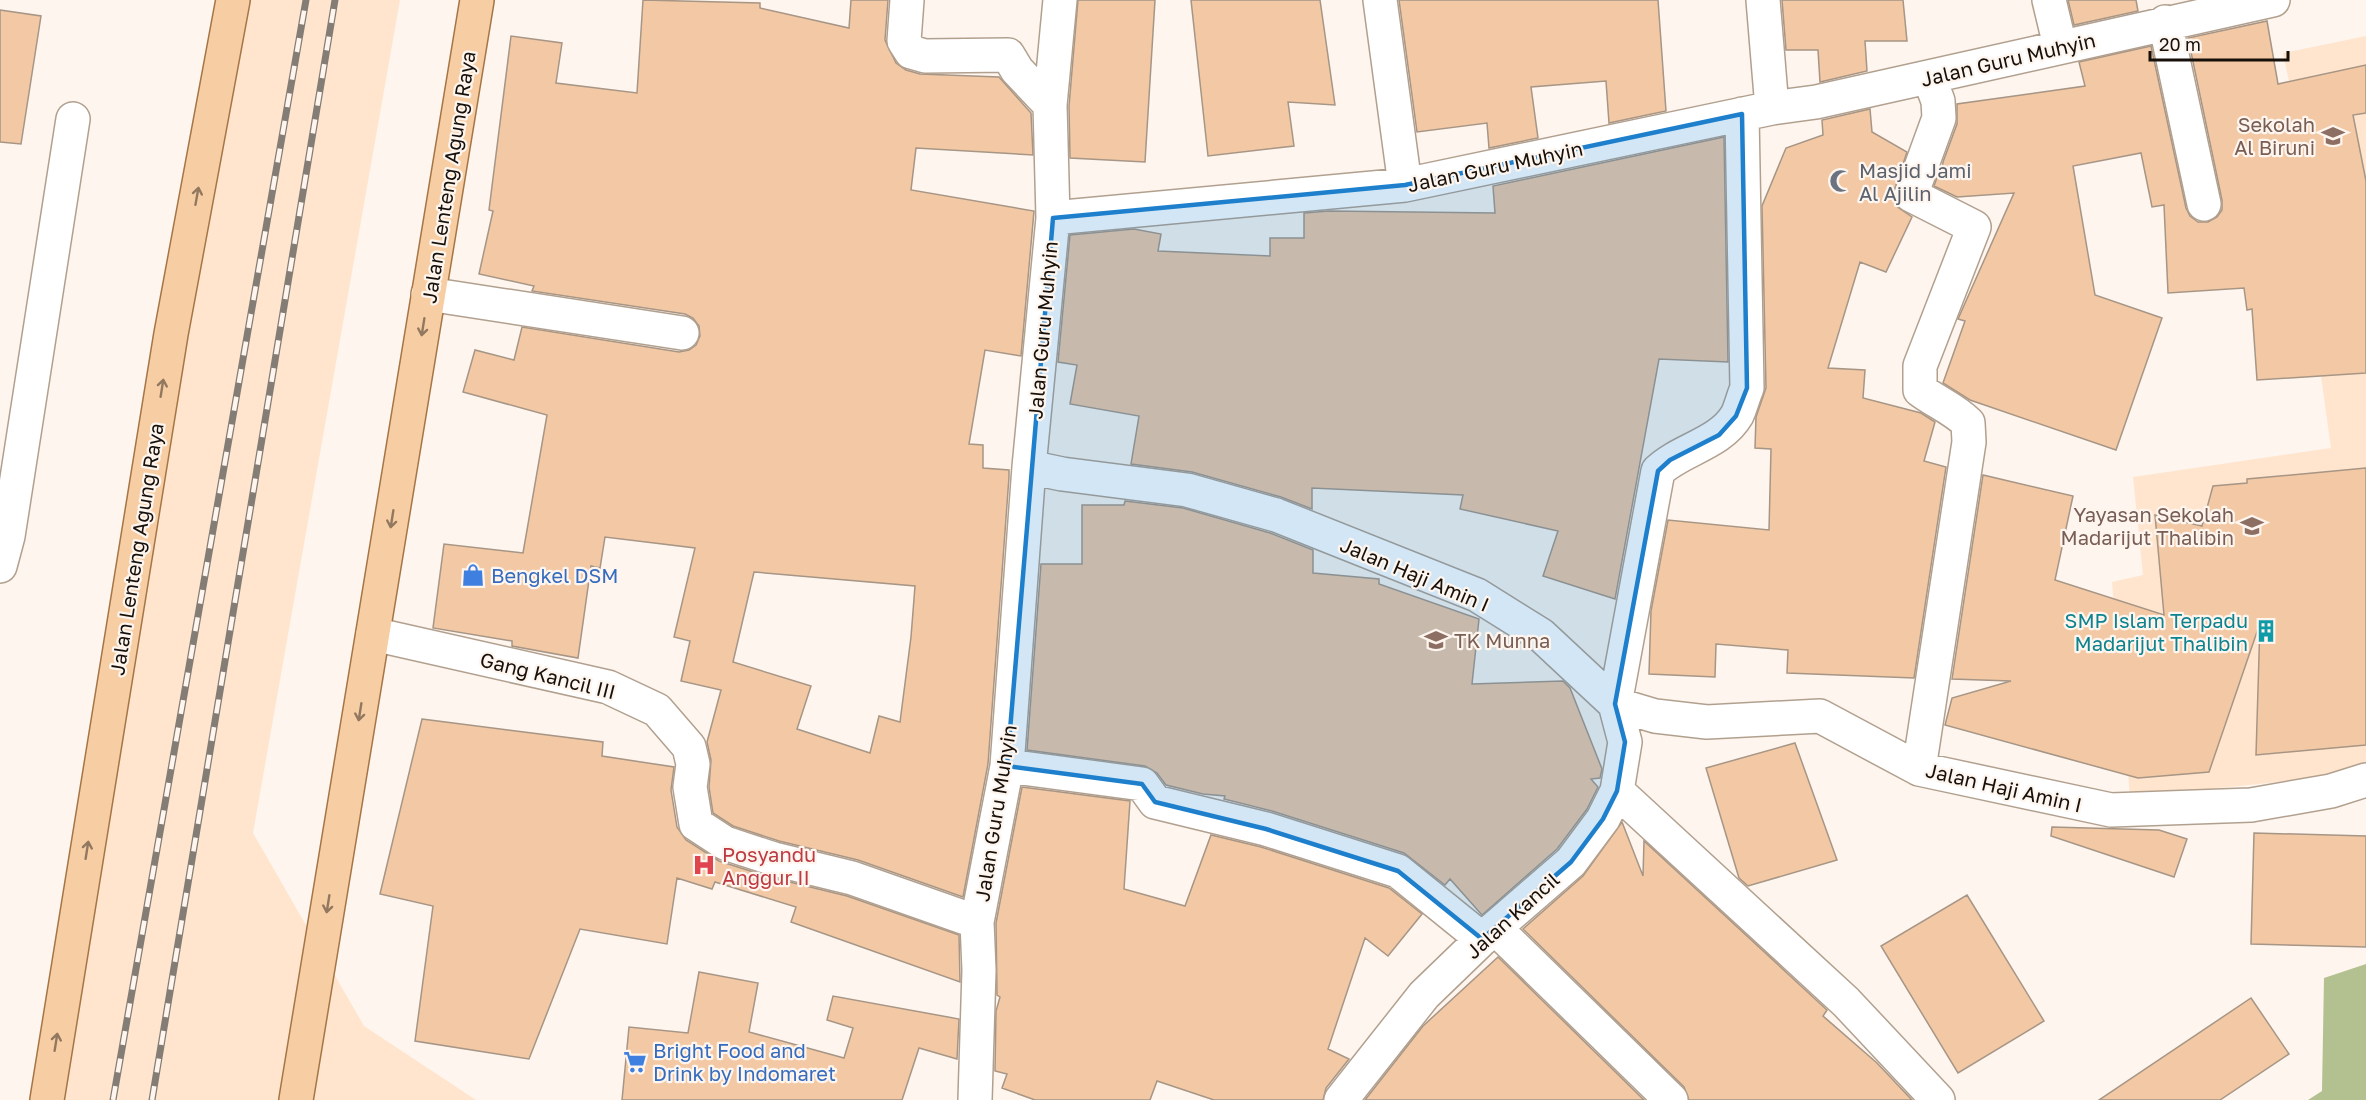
<svg xmlns="http://www.w3.org/2000/svg" width="2366" height="1100" viewBox="0 0 2366 1100" font-family="'Golos Text',sans-serif">
<style>
.built{fill:#ffe5ce}
.forest{fill:#b3c090}
.building{fill:#f2c9a4;stroke:#a79585;stroke-width:1.5;fill-rule:evenodd}
.lines{fill:none;stroke-linecap:round;stroke-linejoin:round}
.street-casing{stroke:#b2a08f;stroke-width:36}
.primary-casing{stroke:#a57546;stroke-width:36}
.street{stroke:#fff;stroke-width:33}
.primary{stroke:#f7cda4;stroke-width:33}
.rail-casing{stroke:#847d76;stroke-width:7}
.rail{stroke:#fdf5ee;stroke-width:4.5;stroke-dasharray:14;stroke-linecap:butt}
.oneway{stroke:#92785f}
.marked{fill:#1e80cc;fill-opacity:0.2;stroke:#1e80cc;stroke-width:4.5;stroke-linejoin:round}
.labels{text-anchor:middle;dominant-baseline:central;stroke-width:4.5;stroke-linejoin:round;paint-order:stroke}
.street-label{font-size:20px;fill:#17100a;stroke:#fdf5ee}
.education-label{font-size:20px;fill:#785e54;stroke:#fdf5ee;text-anchor:end}
.worship-label{font-size:20px;fill:#5b616d;stroke:#fdf5ee;text-anchor:start}
.shop-label{font-size:20px;fill:#366cbe;stroke:#fdf5ee;text-anchor:start}
.culture-label{font-size:20px;fill:#0d838f;stroke:#fdf5ee;text-anchor:end}
.health-label{font-size:20px;fill:#be3a42;stroke:#fdf5ee;text-anchor:start}
</style>
<rect width="100%" height="100%" fill="#fdf5ee"/>
<!-- built -->
<path class="built" d="M 238,0 L 400,0 L 253,833 L 364,1026 L 476,1100 L 49,1100 Z
M 2366,36 L 2366,220 L 2320,229 L 2283,53 Z
M 2366,305 L 2366,773 L 2130,797 L 2112,582 L 2143,575 L 2133,477 L 2331,448 L 2312,312 Z"/>
<!-- forest -->
<path class="forest" d="M 2366,964 L 2366,1100 L 2308,1100 L 2322,1091 L 2324,978 Z"/>
<!-- building -->
<path class="building" d="M 643,0 L 760,3 L 760,8 L 849,28 L 851,0 L 888,0 L 885,40 L 896,63 L 906,70 L 920,74 L 999,77 L 1031,113 L 1033,155 L 916,148 L 911,190 L 1034,211 L 1021,356 L 985,350 L 969,444 L 983,445 L 983,468 L 1009,470 L 1009,477 L 988,764 L 963,897 L 858,860 L 779,841 L 733,826 L 713,813 L 709,787 L 711,760 L 707,742 L 721,690 L 681,681 L 690,641 L 674,637 L 695,548 L 605,537 L 600,568 L 591,566 L 578,658 L 512,646 L 512,641 L 433,628 L 444,544 L 523,553 L 547,415 L 463,392 L 475,350 L 514,360 L 522,327 L 679,352 L 689,350 L 696,345 L 700,336 L 699,326 L 693,318 L 685,314 L 532,291 L 534,286 L 479,274 L 493,211 L 489,210 L 511,36 L 562,43 L 556,83 L 637,93 ZM 754,572 L 915,586 L 911,637 L 900,722 L 879,716 L 870,753 L 797,729 L 811,686 L 733,662 Z
M 1078,0 L 1155,0 L 1145,162 L 1070,158 L 1069,106 Z
M 1191,0 L 1320,0 L 1335,105 L 1288,102 L 1294,146 L 1208,156 Z
M 1399,0 L 1658,0 L 1666,111 L 1609,123 L 1606,81 L 1531,87 L 1538,138 L 1489,148 L 1487,123 L 1417,132 Z
M 1782,0 L 1903,0 L 1907,41 L 1865,41 L 1867,71 L 1820,82 L 1818,50 L 1786,50 Z
M 2068,0 L 2136,0 L 2138,11 L 2074,25 Z
M 0,10 L 41,16 L 21,144 L 0,142 Z
M 2267,21 L 2278,84 L 2366,65 L 2366,113 L 2353,115 L 2366,181 L 2366,373 L 2257,380 L 2252,309 L 2247,310 L 2244,288 L 2168,293 L 2164,205 L 2152,207 L 2141,153 L 2073,166 L 2095,295 L 2162,318 L 2116,450 L 1970,400 L 1943,383 L 1965,321 L 1958,319 L 2014,193 L 1957,197 L 1934,186 L 1939,172 L 1942,173 L 1943,162 L 1957,124 L 1957,104 L 2085,86 L 2079,62 L 2151,46 L 2186,208 L 2190,216 L 2198,222 L 2208,222 L 2217,217 L 2222,210 L 2222,200 L 2188,38 Z
M 1870,109 L 1872,132 L 1907,152 L 1892,197 L 1896,206 L 1912,217 L 1886,272 L 1860,262 L 1828,368 L 1865,370 L 1863,398 L 1921,413 L 1935,422 L 1924,461 L 1946,467 L 1914,678 L 1787,673 L 1788,650 L 1716,644 L 1715,677 L 1649,674 L 1651,611 L 1668,520 L 1769,530 L 1771,449 L 1755,448 L 1756,417 L 1766,388 L 1762,206 L 1786,148 L 1823,135 L 1822,120 Z
M 1724,137 L 1728,362 L 1659,359 L 1615,599 L 1543,576 L 1558,531 L 1460,509 L 1463,495 L 1312,488 L 1312,509 L 1281,497 L 1192,472 L 1131,464 L 1139,416 L 1070,404 L 1077,365 L 1058,362 L 1070,235 L 1134,229 L 1161,234 L 1158,251 L 1270,256 L 1270,238 L 1304,238 L 1304,213 L 1329,211 L 1495,213 L 1493,186 Z
M 2366,468 L 2366,745 L 2256,755 L 2260,623 L 2209,772 L 2138,778 L 1945,725 L 1952,698 L 2011,681 L 1952,679 L 1983,475 L 2073,496 L 2055,580 L 2164,615 L 2155,515 L 2202,526 L 2213,486 L 2247,483 L 2247,479 Z
M 1125,501 L 1183,508 L 1270,533 L 1313,550 L 1313,573 L 1379,579 L 1379,584 L 1479,619 L 1472,684 L 1563,681 L 1570,688 L 1602,769 L 1600,778 L 1591,779 L 1598,787 L 1587,809 L 1557,849 L 1482,915 L 1450,879 L 1445,885 L 1404,853 L 1272,811 L 1224,799 L 1225,796 L 1203,794 L 1166,785 L 1157,773 L 1145,766 L 1027,750 L 1041,564 L 1082,564 L 1082,505 L 1124,505 Z
M 422,719 L 603,742 L 602,756 L 674,767 L 671,790 L 677,827 L 686,840 L 719,861 L 769,877 L 847,896 L 959,935 L 960,982 L 791,922 L 796,907 L 715,882 L 712,889 L 677,878 L 667,944 L 580,929 L 529,1059 L 415,1041 L 433,906 L 380,894 Z
M 1795,743 L 1837,860 L 1748,886 L 1739,878 L 1706,768 Z
M 1022,787 L 1130,801 L 1124,889 L 1185,906 L 1211,835 L 1261,847 L 1389,888 L 1422,914 L 1388,956 L 1365,938 L 1328,1049 L 1349,1059 L 1326,1088 L 1323,1100 L 1214,1100 L 1157,1081 L 1150,1100 L 1035,1100 L 1002,1088 L 1007,1074 L 995,1071 L 996,1011 L 1000,997 L 997,995 L 996,923 Z
M 1622,822 L 1643,876 L 1644,841 L 1827,1010 L 1823,1016 L 1877,1063 L 1912,1100 L 1689,1100 L 1684,1087 L 1523,929 L 1583,876 Z
M 2052,827 L 2159,830 L 2187,839 L 2174,877 L 2051,836 Z
M 2254,833 L 2366,836 L 2366,947 L 2251,944 Z
M 1967,895 L 2044,1021 L 1958,1073 L 1881,946 Z
M 1498,957 L 1644,1100 L 1365,1100 L 1423,1026 Z
M 699,972 L 758,983 L 749,1032 L 844,1058 L 853,1028 L 827,1020 L 833,996 L 959,1019 L 957,1059 L 919,1048 L 902,1100 L 622,1100 L 629,1027 L 688,1033 Z
M 2251,998 L 2289,1054 L 2220,1100 L 2099,1100 Z"/>
<g class="lines">
<!-- street casing -->
<g class="street-casing">
<path id="street" d="M 907,0 L 904,41 L 911,52 L 925,56 L 1008,55 L 1017,70 L 1050,105 L 1053,218
M 1380,0 L 1405,185
M 1763,0 L 1772,108
M 2049,0 L 2060,46
M 2165,22 L 2204,204
M 1050,105 L 1060,0
M 428,294 L 682,333
M 1029,467 L 1062,474 L 1187,490 L 1276,515 L 1477,595 L 1541,635 L 1615,704 L 1655,716 L 1707,722 L 1820,716 L 1919,769 L 2111,810 L 2251,805 L 2331,791 L 2366,780
M 0,566 L 8,536 L 73,119
M 373,634 L 608,687 L 657,710 L 689,747 L 693,764 L 690,787 L 696,824 L 725,843 L 774,859 L 852,878 L 977,922
M 1007,766 L 1142,784 L 1155,802 L 1266,829 L 1398,871 L 1482,939
M 1919,769 L 1969,442 L 1968,423 C 1954,409 1936,402 1920,390 L 1920,366 L 1974,227 L 1911,195 L 1939,118 L 1938,101 L 1929,77
M 1617,791 L 1846,1002 L 1938,1100
M 1495,928 L 1671,1100
M 975,1100 L 979,970 L 977,922 L 1007,766 L 1029,467 L 1053,218 L 1405,185 L 1772,108 L 1816,102 L 2273,0
M 1341,1100 L 1424,995 L 1482,939 L 1571,862 L 1603,819 L 1617,791 L 1625,742 L 1615,704 L 1658,471 C 1681,449 1720,444 1737,415 C 1741,407 1743,397 1747,388 L 1742,114"/>
</g>
<!-- primary casing -->
<g class="primary-casing">
<path id="primary" d="M 47,1100 L 171,334 L 233,0
M 296,1100 L 477,0"/>
</g>
<!-- street -->
<use href="#street" class="street"/>
<!-- primary -->
<use href="#primary" class="primary"/>
<!-- rail casing -->
<g class="rail-casing">
<path id="rail" d="M 113,1100 L 306,0
M 152,1100 L 335,0"/>
</g>
<!-- rail -->
<use href="#rail" class="rail"/>
</g>
<!-- one-way arrows -->
<defs><path id="oneway-shaft" d="M-6 0H5M1.5-3L5.5 0L1.5 3" fill="none" stroke-width="1.6" stroke-linecap="round" stroke-linejoin="round" transform="scale(1.5)"/></defs>
<g class="oneway">
<use href="#oneway-shaft" transform="translate(197 196) rotate(-80)"/>
<use href="#oneway-shaft" transform="translate(423 327) rotate(99)"/>
<use href="#oneway-shaft" transform="translate(162 388) rotate(-81)"/>
<use href="#oneway-shaft" transform="translate(392 519) rotate(99)"/>
<use href="#oneway-shaft" transform="translate(360 712) rotate(99)"/>
<use href="#oneway-shaft" transform="translate(87 850) rotate(-81)"/>
<use href="#oneway-shaft" transform="translate(328 904) rotate(99)"/>
<use href="#oneway-shaft" transform="translate(56 1042) rotate(-81)"/>
</g>
<!-- marked area -->
<path class="marked" d="M 1742,114 L 1747,388 L 1736,416 L 1719,435 L 1670,460 L 1658,471 L 1615,704 L 1625,742 L 1617,791 L 1603,819 L 1571,862 L 1482,939 L 1398,871 L 1266,829 L 1155,802 L 1142,784 L 1007,766 L 1053,218 L 1405,185 Z"/>
<!-- icons -->
<defs>
<g id="school-bare" transform="scale(1.8)"><path d="M0-5L7-2L0 1L-7-2ZM-4 1L0 2.5L4 1V4Q0 6-4 4Z" fill="#8d6e63" stroke="#fdf5ee" stroke-width="2.5" paint-order="stroke"/></g>
<g id="mosque-bare" transform="scale(1.8)"><path d="M3.5-4.9A6 6 0 1 0 3.5 4.9A5 5 0 1 1 3.5-4.9Z" fill="#6b7280" stroke="#fdf5ee" stroke-width="2.5" paint-order="stroke"/></g>
<g id="shop-bare" transform="scale(1.8)"><path d="M-5-2.5h2.3a2.7 3.5 0 0 1 5.4 0H5L5.5 6h-11ZM-1.5-2.5h3a1.5 2.3 0 0 0-3 0Z" fill="#3f7fe0" stroke="#fdf5ee" stroke-width="2.5" paint-order="stroke"/></g>
<g id="building-bare" transform="scale(1.8)"><path d="M-4-6H4V6H1V3H-1V6H-4ZM-2.5-4.3h1.7v1.8h-1.7ZM.8-4.3h1.7v1.8H.8ZM-2.5-1h1.7V.8h-1.7ZM.8-1h1.7V.8H.8Z" fill="#0f9aa8" stroke="#fdf5ee" stroke-width="2.5" paint-order="stroke"/></g>
<g id="hospital-bare" transform="scale(1.8)"><path d="M-5-5h3v3.5h4V-5h3V5h-3V1.5h-4V5h-3Z" fill="#e0444e" stroke="#fdf5ee" stroke-width="2.5" paint-order="stroke"/></g>
<g id="supermarket-bare" transform="scale(1.8)"><path d="M-6-5.5h2.5l.6 2H6L4.5 2H-2.5L-4.4-4H-6ZM-1.5 3.2a1.3 1.3 0 1 0 .1 0ZM3 3.2a1.3 1.3 0 1 0 .1 0Z" fill="#3f7fe0" stroke="#fdf5ee" stroke-width="2.5" paint-order="stroke"/></g>
</defs>
<g fill-rule="evenodd">
<use href="#school-bare" x="2333" y="136"/>
<use href="#mosque-bare" x="1841" y="181"/>
<use href="#school-bare" x="2252" y="526"/>
<use href="#shop-bare" x="473" y="575"/>
<use href="#building-bare" x="2266" y="631"/>
<use href="#school-bare" x="1436" y="640"/>
<use href="#hospital-bare" x="704" y="865"/>
<use href="#supermarket-bare" x="635" y="1062"/>
</g>
<g class="labels">
<!-- street labels -->
<g class="street-label">
<text transform="translate(2008 59) rotate(-13)">Jalan Guru Muhyin</text>
<text transform="translate(1495 166) rotate(-12)">Jalan Guru Muhyin</text>
<text transform="translate(448 177) rotate(-81)">Jalan Lenteng Agung Raya</text>
<text transform="translate(1042 330) rotate(-85)">Jalan Guru Muhyin</text>
<text transform="translate(136 549) rotate(-81)">Jalan Lenteng Agung Raya</text>
<text transform="translate(1415 574) rotate(23)">Jalan Haji Amin I</text>
<text transform="translate(548 675) rotate(14)">Gang Kancil III</text>
<text transform="translate(2004 787) rotate(13)">Jalan Haji Amin I</text>
<text transform="translate(995 813) rotate(-81)">Jalan Guru Muhyin</text>
<text transform="translate(1512 915) rotate(-42)">Jalan Kancil</text>
</g>
<!-- education labels -->
<g class="education-label">
<text x="2315" y="124">Sekolah<tspan x="2315" dy="23">Al Biruni</tspan></text>
<text x="2234" y="514">Yayasan Sekolah<tspan x="2234" dy="23">Madarijut Thalibin</tspan></text>
<text x="1454" y="640" text-anchor="start">TK Munna</text>
</g>
<!-- worship labels -->
<g class="worship-label">
<text x="1859" y="170">Masjid Jami<tspan x="1859" dy="23">Al Ajilin</tspan></text>
</g>
<!-- shop labels -->
<g class="shop-label">
<text x="491" y="575">Bengkel DSM</text>
<text x="653" y="1050">Bright Food and<tspan x="653" dy="23">Drink by Indomaret</tspan></text>
</g>
<!-- culture labels -->
<g class="culture-label">
<text x="2248" y="620">SMP Islam Terpadu<tspan x="2248" dy="23">Madarijut Thalibin</tspan></text>
</g>
<!-- health labels -->
<g class="health-label">
<text x="722" y="854">Posyandu<tspan x="722" dy="23">Anggur II</tspan></text>
</g>
</g>
<!-- scale -->
<path d="M2150 51v9h138v-9" fill="none" stroke="#17100a" stroke-width="3"/>
<text x="2159" y="51" font-size="18" fill="#17100a" stroke="#fdf5ee" stroke-width="4.5" paint-order="stroke">20 m</text>
</svg>
